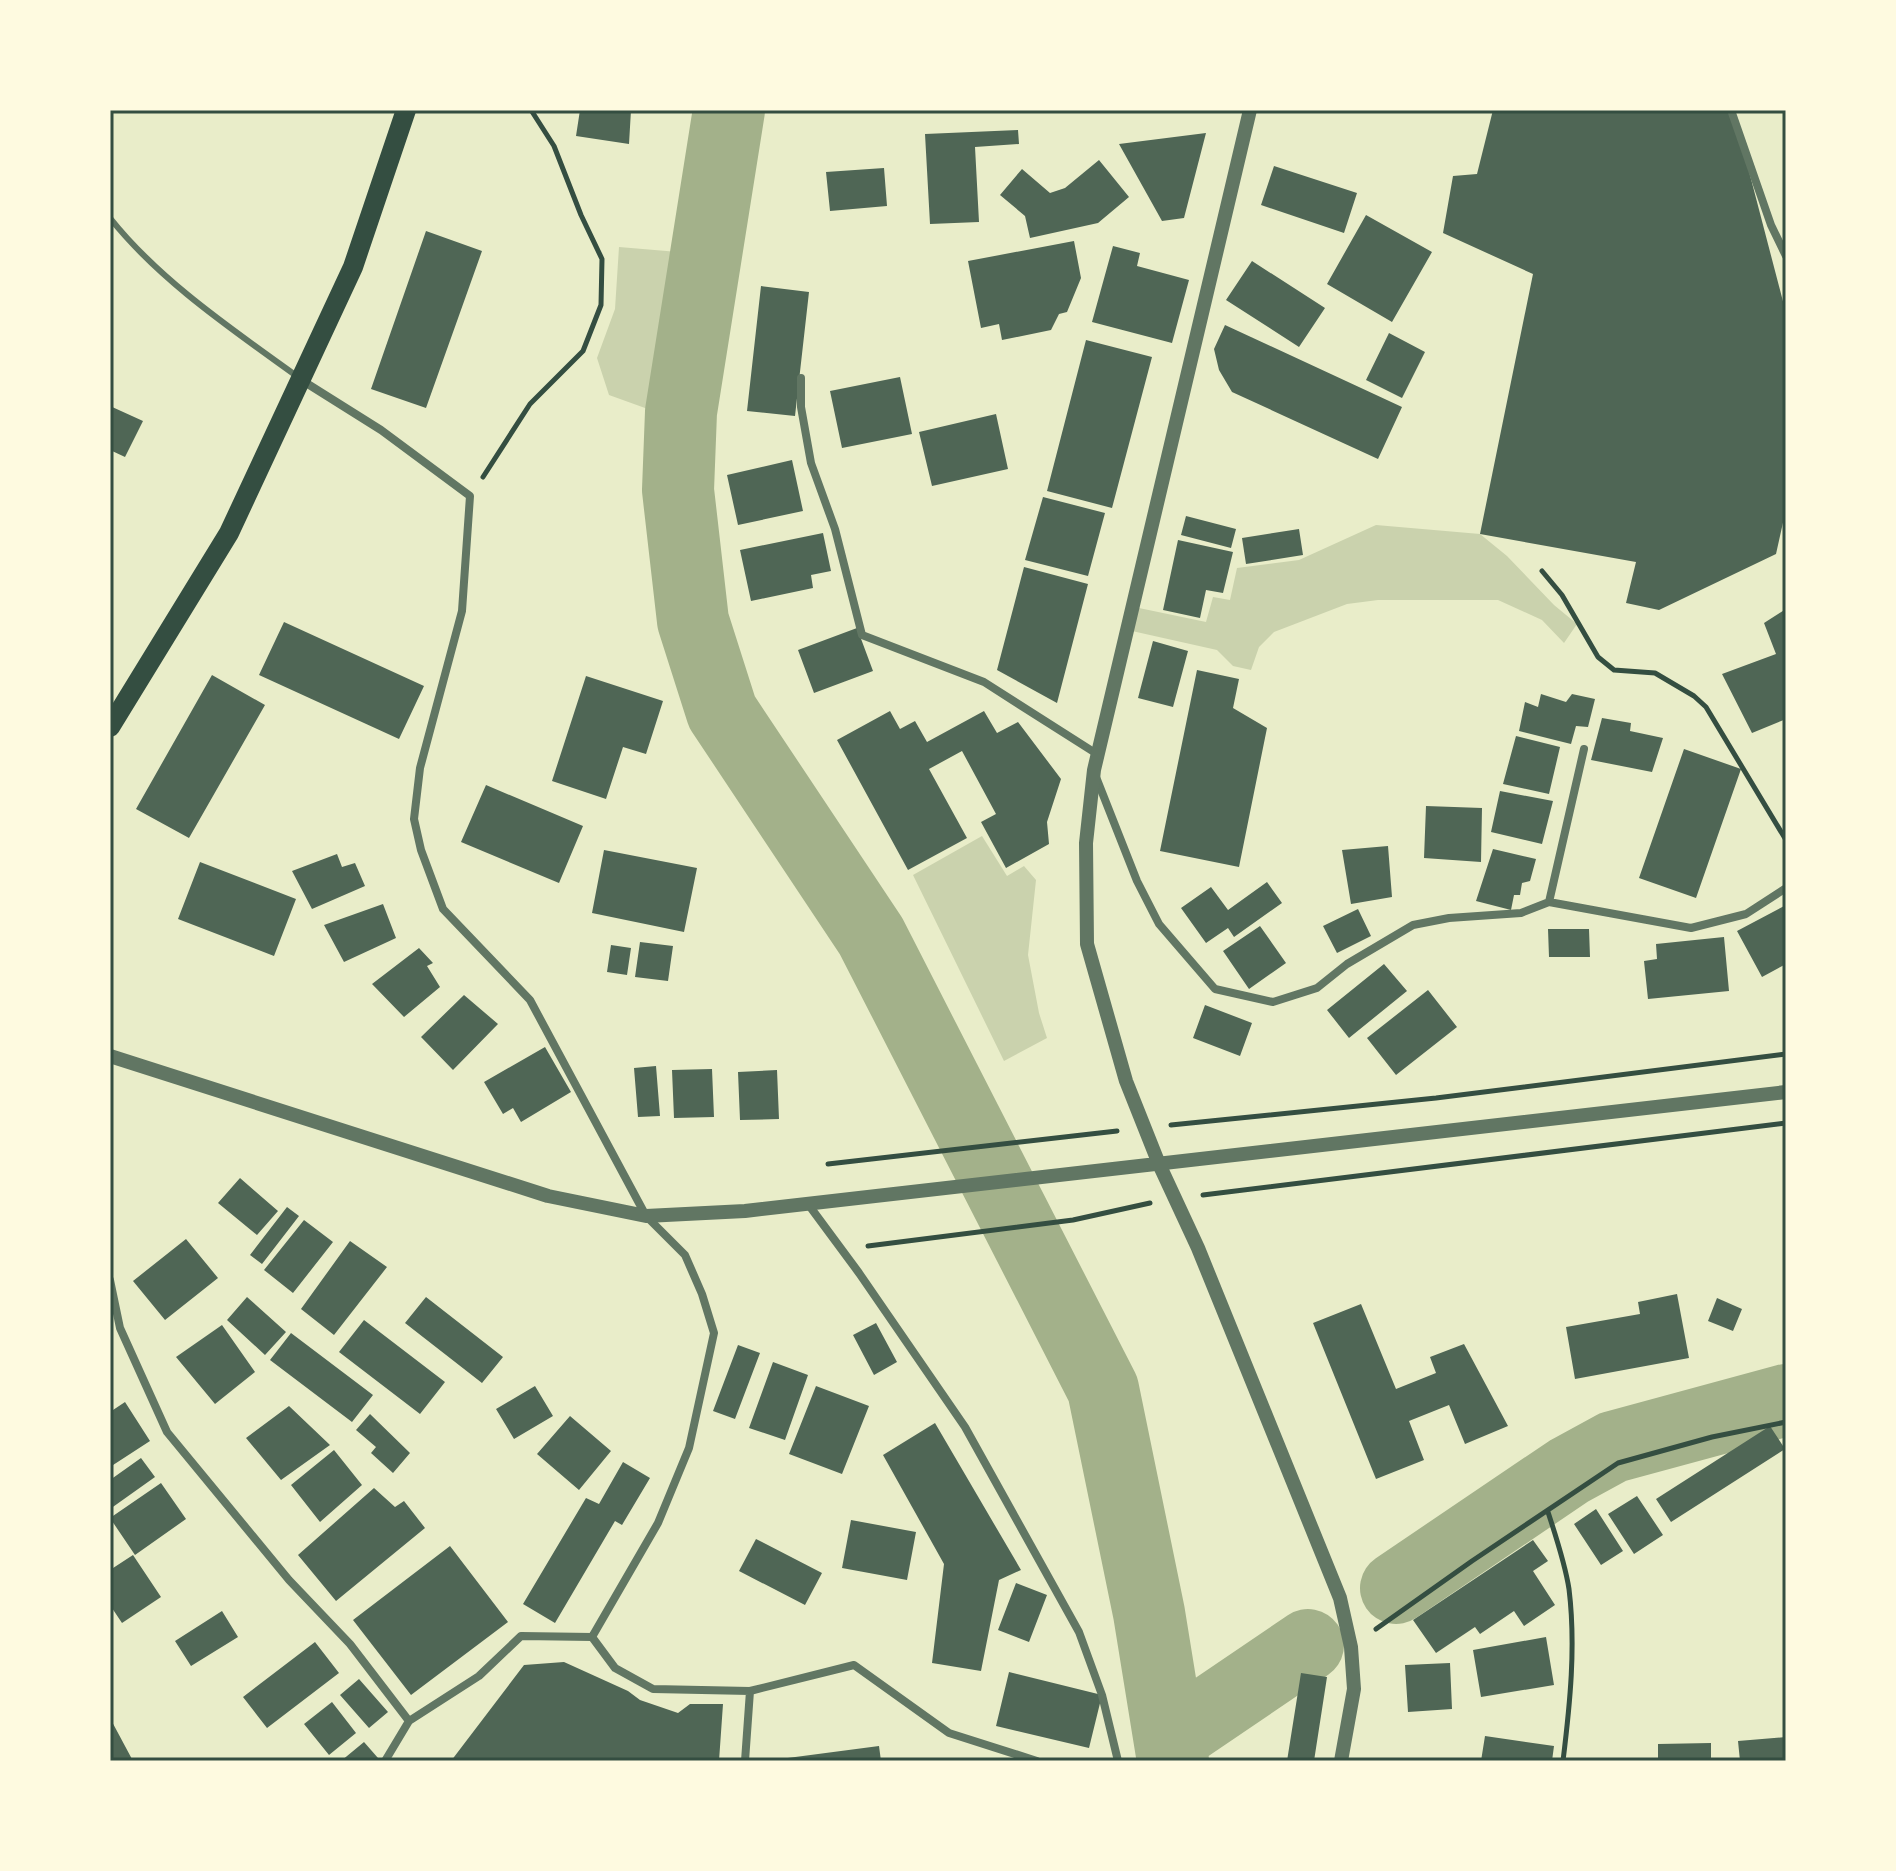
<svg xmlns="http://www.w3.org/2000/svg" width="1896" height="1871" viewBox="0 0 1896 1871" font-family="'Titillium Web',sans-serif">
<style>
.green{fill:#cad2ad}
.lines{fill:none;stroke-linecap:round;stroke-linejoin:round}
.river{stroke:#a3b18a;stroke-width:72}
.building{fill:#4f6655}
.path{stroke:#344e41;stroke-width:5}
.service{stroke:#617663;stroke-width:6}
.minor{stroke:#617663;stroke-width:8}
.tertiary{stroke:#617663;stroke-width:14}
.primary{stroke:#344e41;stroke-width:20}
.neatline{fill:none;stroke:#344e41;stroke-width:3}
</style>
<rect width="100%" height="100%" fill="#e9edc9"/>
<!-- green -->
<path class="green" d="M 619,247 L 690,253 L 670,417 L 609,395 L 597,358 L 615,309 Z
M 1376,525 L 1480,534 L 1507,556 L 1554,605 L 1577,624 L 1564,643 L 1542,620 L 1498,600 L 1378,600 L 1347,604 L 1274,632 L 1259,647 L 1251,670 L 1233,666 L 1217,650 L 1132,631 L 1139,608 L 1206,622 L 1213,597 L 1230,600 L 1237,568 L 1299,560 Z
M 982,836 L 1007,876 L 1024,866 L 1036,880 L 1028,955 L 1039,1013 L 1047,1038 L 1004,1061 L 913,875 Z"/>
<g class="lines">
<!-- river -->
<path class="river" d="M 729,110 L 681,412 L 678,490 L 693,621 L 722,712 L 871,936 L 1103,1389 L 1149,1613 L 1173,1761
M 1396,1588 L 1569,1471 L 1613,1447 L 1786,1400
M 1171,1738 L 1308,1645"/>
</g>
<!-- building -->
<path class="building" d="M 580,110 L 631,110 L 629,144 L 576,136 Z
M 1493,110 L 1733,110 L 1786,313 L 1786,509 L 1776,554 L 1659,610 L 1626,603 L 1636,562 L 1480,534 L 1533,274 L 1443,233 L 1453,176 L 1477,174 Z
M 1018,130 L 1019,144 L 975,147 L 979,222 L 930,224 L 925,134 Z
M 1206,133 L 1184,218 L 1162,221 L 1119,144 Z
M 1099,160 L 1129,197 L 1098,223 L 1030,238 L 1025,216 L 1000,195 L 1022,169 L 1050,193 L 1065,188 Z
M 1274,166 L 1357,193 L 1344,233 L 1261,205 Z
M 884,168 L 887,206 L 830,211 L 826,172 Z
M 1366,215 L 1432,252 L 1392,322 L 1327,284 Z
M 426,231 L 482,251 L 426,408 L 371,389 Z
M 1074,241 L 1081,278 L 1067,312 L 1059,314 L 1051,330 L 1002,340 L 999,324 L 981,328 L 968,261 Z
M 1113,246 L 1140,253 L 1137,266 L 1189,280 L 1172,343 L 1092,322 Z
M 1252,261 L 1325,308 L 1299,347 L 1226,300 Z
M 761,286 L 809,292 L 795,416 L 747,411 Z
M 1225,325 L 1402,407 L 1378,459 L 1232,392 L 1219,370 L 1214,349 Z
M 1389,333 L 1425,352 L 1402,398 L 1366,380 Z
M 1086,340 L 1152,357 L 1112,508 L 1047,491 Z
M 900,377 L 912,434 L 842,448 L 830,391 Z
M 110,406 L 143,421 L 125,457 L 110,450 Z
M 996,414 L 1008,469 L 932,486 L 919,432 Z
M 792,460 L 803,511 L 738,525 L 727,475 Z
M 1043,497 L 1105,513 L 1088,576 L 1025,560 Z
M 1186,516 L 1236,529 L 1231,548 L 1181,535 Z
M 1299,529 L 1303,555 L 1246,564 L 1242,538 Z
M 823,533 L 831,571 L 811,575 L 813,588 L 751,601 L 740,550 Z
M 1178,540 L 1233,552 L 1223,593 L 1206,590 L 1200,618 L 1163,610 Z
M 1024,567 L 1088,584 L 1057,703 L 997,670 Z
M 1786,609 L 1786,719 L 1752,733 L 1722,674 L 1776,654 L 1764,623 Z
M 284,622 L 424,686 L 399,739 L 259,675 Z
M 857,628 L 873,671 L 814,693 L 798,650 Z
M 1153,641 L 1188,651 L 1173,707 L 1138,698 Z
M 1197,670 L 1239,679 L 1233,708 L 1267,728 L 1239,867 L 1160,851 Z
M 212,675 L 265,705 L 189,838 L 136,809 Z
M 586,676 L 663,701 L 646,754 L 623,747 L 606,799 L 552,781 Z
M 1541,694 L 1566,702 L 1572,694 L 1595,699 L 1588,727 L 1576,726 L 1571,744 L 1519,731 L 1525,702 L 1538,707 Z
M 890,711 L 900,729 L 915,721 L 927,742 L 984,711 L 997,733 L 1018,722 L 1061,779 L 1047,822 L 1049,844 L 1006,868 L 981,822 L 996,814 L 962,751 L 929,769 L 967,838 L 908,870 L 837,740 Z
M 1602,718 L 1631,723 L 1630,731 L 1663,738 L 1652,772 L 1591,760 Z
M 1516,736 L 1560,747 L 1549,794 L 1503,784 Z
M 1684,749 L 1741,769 L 1696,898 L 1639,878 Z
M 486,785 L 583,826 L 559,883 L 461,842 Z
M 1500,791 L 1553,801 L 1542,844 L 1491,832 Z
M 1426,806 L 1482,808 L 1481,862 L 1424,858 Z
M 1388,846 L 1392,897 L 1351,904 L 1342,850 Z
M 1493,849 L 1536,859 L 1530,881 L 1522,883 L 1520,895 L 1514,895 L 1511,910 L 1476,901 Z
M 604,850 L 697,868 L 684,932 L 592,913 Z
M 337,854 L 342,867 L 355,863 L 365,886 L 312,909 L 292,871 Z
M 200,862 L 296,899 L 274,956 L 178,919 Z
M 1267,882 L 1282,903 L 1234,937 L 1228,928 L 1206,943 L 1181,908 L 1211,887 L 1228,910 Z
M 383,904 L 396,938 L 344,962 L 324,925 Z
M 1786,905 L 1786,964 L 1762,977 L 1737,931 Z
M 1358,909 L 1371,936 L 1337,953 L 1323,926 Z
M 1260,926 L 1286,963 L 1249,989 L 1223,951 Z
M 1548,929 L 1589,929 L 1590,957 L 1549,957 Z
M 1724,937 L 1729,991 L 1648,999 L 1644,961 L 1657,959 L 1656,944 Z
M 640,942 L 673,946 L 668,981 L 635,977 Z
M 611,945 L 631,948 L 627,975 L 607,972 Z
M 419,948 L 433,963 L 427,966 L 440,987 L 404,1017 L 372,984 Z
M 1384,964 L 1407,991 L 1349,1038 L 1327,1010 Z
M 1428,990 L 1457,1027 L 1396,1075 L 1367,1038 Z
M 464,995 L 498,1024 L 453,1070 L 421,1037 Z
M 1205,1005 L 1252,1023 L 1240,1056 L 1193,1038 Z
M 545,1047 L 571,1092 L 521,1122 L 513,1108 L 503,1114 L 484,1082 Z
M 656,1066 L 660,1116 L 638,1117 L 634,1068 Z
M 712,1069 L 714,1117 L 674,1118 L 672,1070 Z
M 777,1070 L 779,1119 L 740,1120 L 738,1072 Z
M 240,1178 L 278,1211 L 257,1235 L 218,1203 Z
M 287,1207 L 299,1216 L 262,1264 L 250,1255 Z
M 304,1220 L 333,1242 L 293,1293 L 264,1270 Z
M 186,1239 L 218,1278 L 165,1320 L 133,1281 Z
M 350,1241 L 387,1267 L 334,1335 L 301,1309 Z
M 1677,1294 L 1689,1358 L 1575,1379 L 1566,1327 L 1640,1314 L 1638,1302 Z
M 247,1297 L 286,1332 L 265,1355 L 227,1320 Z
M 426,1297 L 503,1357 L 482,1383 L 405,1323 Z
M 1717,1298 L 1742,1309 L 1733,1331 L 1708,1321 Z
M 1361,1304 L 1396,1389 L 1436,1373 L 1430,1357 L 1464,1344 L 1508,1426 L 1465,1444 L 1449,1405 L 1409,1421 L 1424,1460 L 1376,1479 L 1313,1323 Z
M 364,1320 L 445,1382 L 420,1414 L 339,1352 Z
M 876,1323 L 897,1362 L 874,1375 L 853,1335 Z
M 222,1325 L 255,1372 L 215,1404 L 176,1357 Z
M 291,1333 L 373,1395 L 352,1422 L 270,1360 Z
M 738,1345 L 760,1353 L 735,1419 L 713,1411 Z
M 773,1362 L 808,1375 L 785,1440 L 749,1428 Z
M 535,1386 L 553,1416 L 514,1439 L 496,1409 Z
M 816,1386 L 869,1406 L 842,1474 L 789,1454 Z
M 125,1402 L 150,1441 L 110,1467 L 110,1412 Z
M 289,1406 L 330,1445 L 281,1480 L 246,1438 Z
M 370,1414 L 410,1453 L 393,1473 L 371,1453 L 376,1447 L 356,1430 Z
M 570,1416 L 611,1451 L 579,1490 L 537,1454 Z
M 935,1423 L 1021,1570 L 999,1580 L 981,1671 L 932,1663 L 944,1564 L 883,1455 Z
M 1770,1426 L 1785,1449 L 1671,1522 L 1656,1499 Z
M 334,1450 L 362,1485 L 320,1522 L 291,1485 Z
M 141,1458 L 155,1477 L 110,1509 L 110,1480 Z
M 623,1462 L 650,1478 L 622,1525 L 615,1521 L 555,1623 L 523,1604 L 586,1498 L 599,1504 Z
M 161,1483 L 186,1519 L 135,1555 L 110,1518 Z
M 374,1488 L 395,1507 L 404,1501 L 425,1528 L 336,1601 L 298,1555 Z
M 1637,1496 L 1663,1535 L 1634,1554 L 1608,1514 Z
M 1596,1509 L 1623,1551 L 1601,1565 L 1574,1524 Z
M 851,1520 L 916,1532 L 907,1580 L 842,1568 Z
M 756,1539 L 822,1573 L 805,1605 L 739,1571 Z
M 1533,1540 L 1548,1561 L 1533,1571 L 1555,1605 L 1524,1626 L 1514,1611 L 1480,1634 L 1475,1627 L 1436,1653 L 1413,1620 Z
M 450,1546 L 508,1622 L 411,1695 L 353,1620 Z
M 133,1555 L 161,1597 L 122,1623 L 110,1605 L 110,1570 Z
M 1016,1583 L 1047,1595 L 1029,1642 L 998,1630 Z
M 222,1611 L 238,1637 L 191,1666 L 175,1641 Z
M 1546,1637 L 1554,1685 L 1481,1697 L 1473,1650 Z
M 315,1642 L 339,1673 L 267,1728 L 243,1697 Z
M 564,1662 L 628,1691 L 640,1700 L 678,1713 L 690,1704 L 723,1704 L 719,1761 L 451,1761 L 524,1665 Z
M 1450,1663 L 1452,1709 L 1408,1712 L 1405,1665 Z
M 1009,1672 L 1102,1695 L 1089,1748 L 996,1726 Z
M 1301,1673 L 1327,1677 L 1314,1761 L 1287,1761 Z
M 359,1679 L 388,1712 L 369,1728 L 340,1695 Z
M 332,1702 L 356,1733 L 329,1755 L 304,1724 Z
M 110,1718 L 133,1761 L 110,1761 Z
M 1485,1736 L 1554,1746 L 1552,1761 L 1481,1761 Z
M 1786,1737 L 1786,1761 L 1740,1761 L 1738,1741 Z
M 364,1742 L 378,1758 L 374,1761 L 341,1761 Z
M 1711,1743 L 1711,1761 L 1658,1761 L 1658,1744 Z
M 879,1746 L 881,1761 L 780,1761 L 780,1759 Z"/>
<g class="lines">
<!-- path -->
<path class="path" d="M 483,477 L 530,404 L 583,351 L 601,305 L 602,259 L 581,215 L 554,146 L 531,110
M 1542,571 L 1562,595 L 1598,657 L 1614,670 L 1655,673 L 1694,696 L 1706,707 L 1786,840
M 1171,1125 L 1436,1098 L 1786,1054
M 828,1164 L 1117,1131
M 1203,1195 L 1786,1123
M 868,1246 L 1073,1220 L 1150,1203
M 1548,1512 C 1556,1537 1565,1563 1569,1589 C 1576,1646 1570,1704 1563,1761
M 1376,1629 L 1472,1561 L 1618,1463 L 1712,1437 L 1786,1422"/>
<!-- service -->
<path class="service" d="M 110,218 C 160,281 233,330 298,377"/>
<!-- minor -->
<path class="minor" d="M 1731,110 L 1771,225 L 1786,256
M 801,378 L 801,407 L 811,463 L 835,529 L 862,635 L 984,682 L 1097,754
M 303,381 L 381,430 L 470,496 L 462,611 L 420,768 L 414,819 L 421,850 L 443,909 L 530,1000 L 646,1216 L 685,1255 L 702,1294 L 714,1333 L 689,1448 L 658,1523 L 592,1637
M 1096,777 L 1137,881 L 1159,924 L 1215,989 L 1273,1002 L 1317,988 L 1347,964 L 1413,925 L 1449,918 L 1521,913 L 1549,902 L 1691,928 L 1746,914 L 1786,888
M 1549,902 L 1584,749
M 808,1204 L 859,1273 L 965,1427 L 1079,1632 L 1102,1695 L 1118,1761
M 110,1280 L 120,1328 L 167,1432 L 289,1580 L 350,1644 L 409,1721
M 592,1637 L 615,1668 L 653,1689 L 750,1691 L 854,1665 L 949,1733 L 1037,1761
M 385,1761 L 409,1721 L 479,1676 L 521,1636 L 592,1637
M 745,1761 L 750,1691"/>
<!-- tertiary -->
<path class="tertiary" d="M 1250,110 L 1094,770 L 1086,843 L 1087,944 L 1126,1081 L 1159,1164 L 1198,1248 L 1340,1598 L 1351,1647 L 1354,1689 L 1341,1761
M 110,1056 L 548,1196 L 646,1216 L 745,1211 L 1786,1092"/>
<!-- primary -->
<path class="primary" d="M 110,727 L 229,533 L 353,267 L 406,110"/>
</g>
<!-- border -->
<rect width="1896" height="1871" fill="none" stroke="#fefae0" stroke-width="224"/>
<rect x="112" y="112" width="1672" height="1647" class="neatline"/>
</svg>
